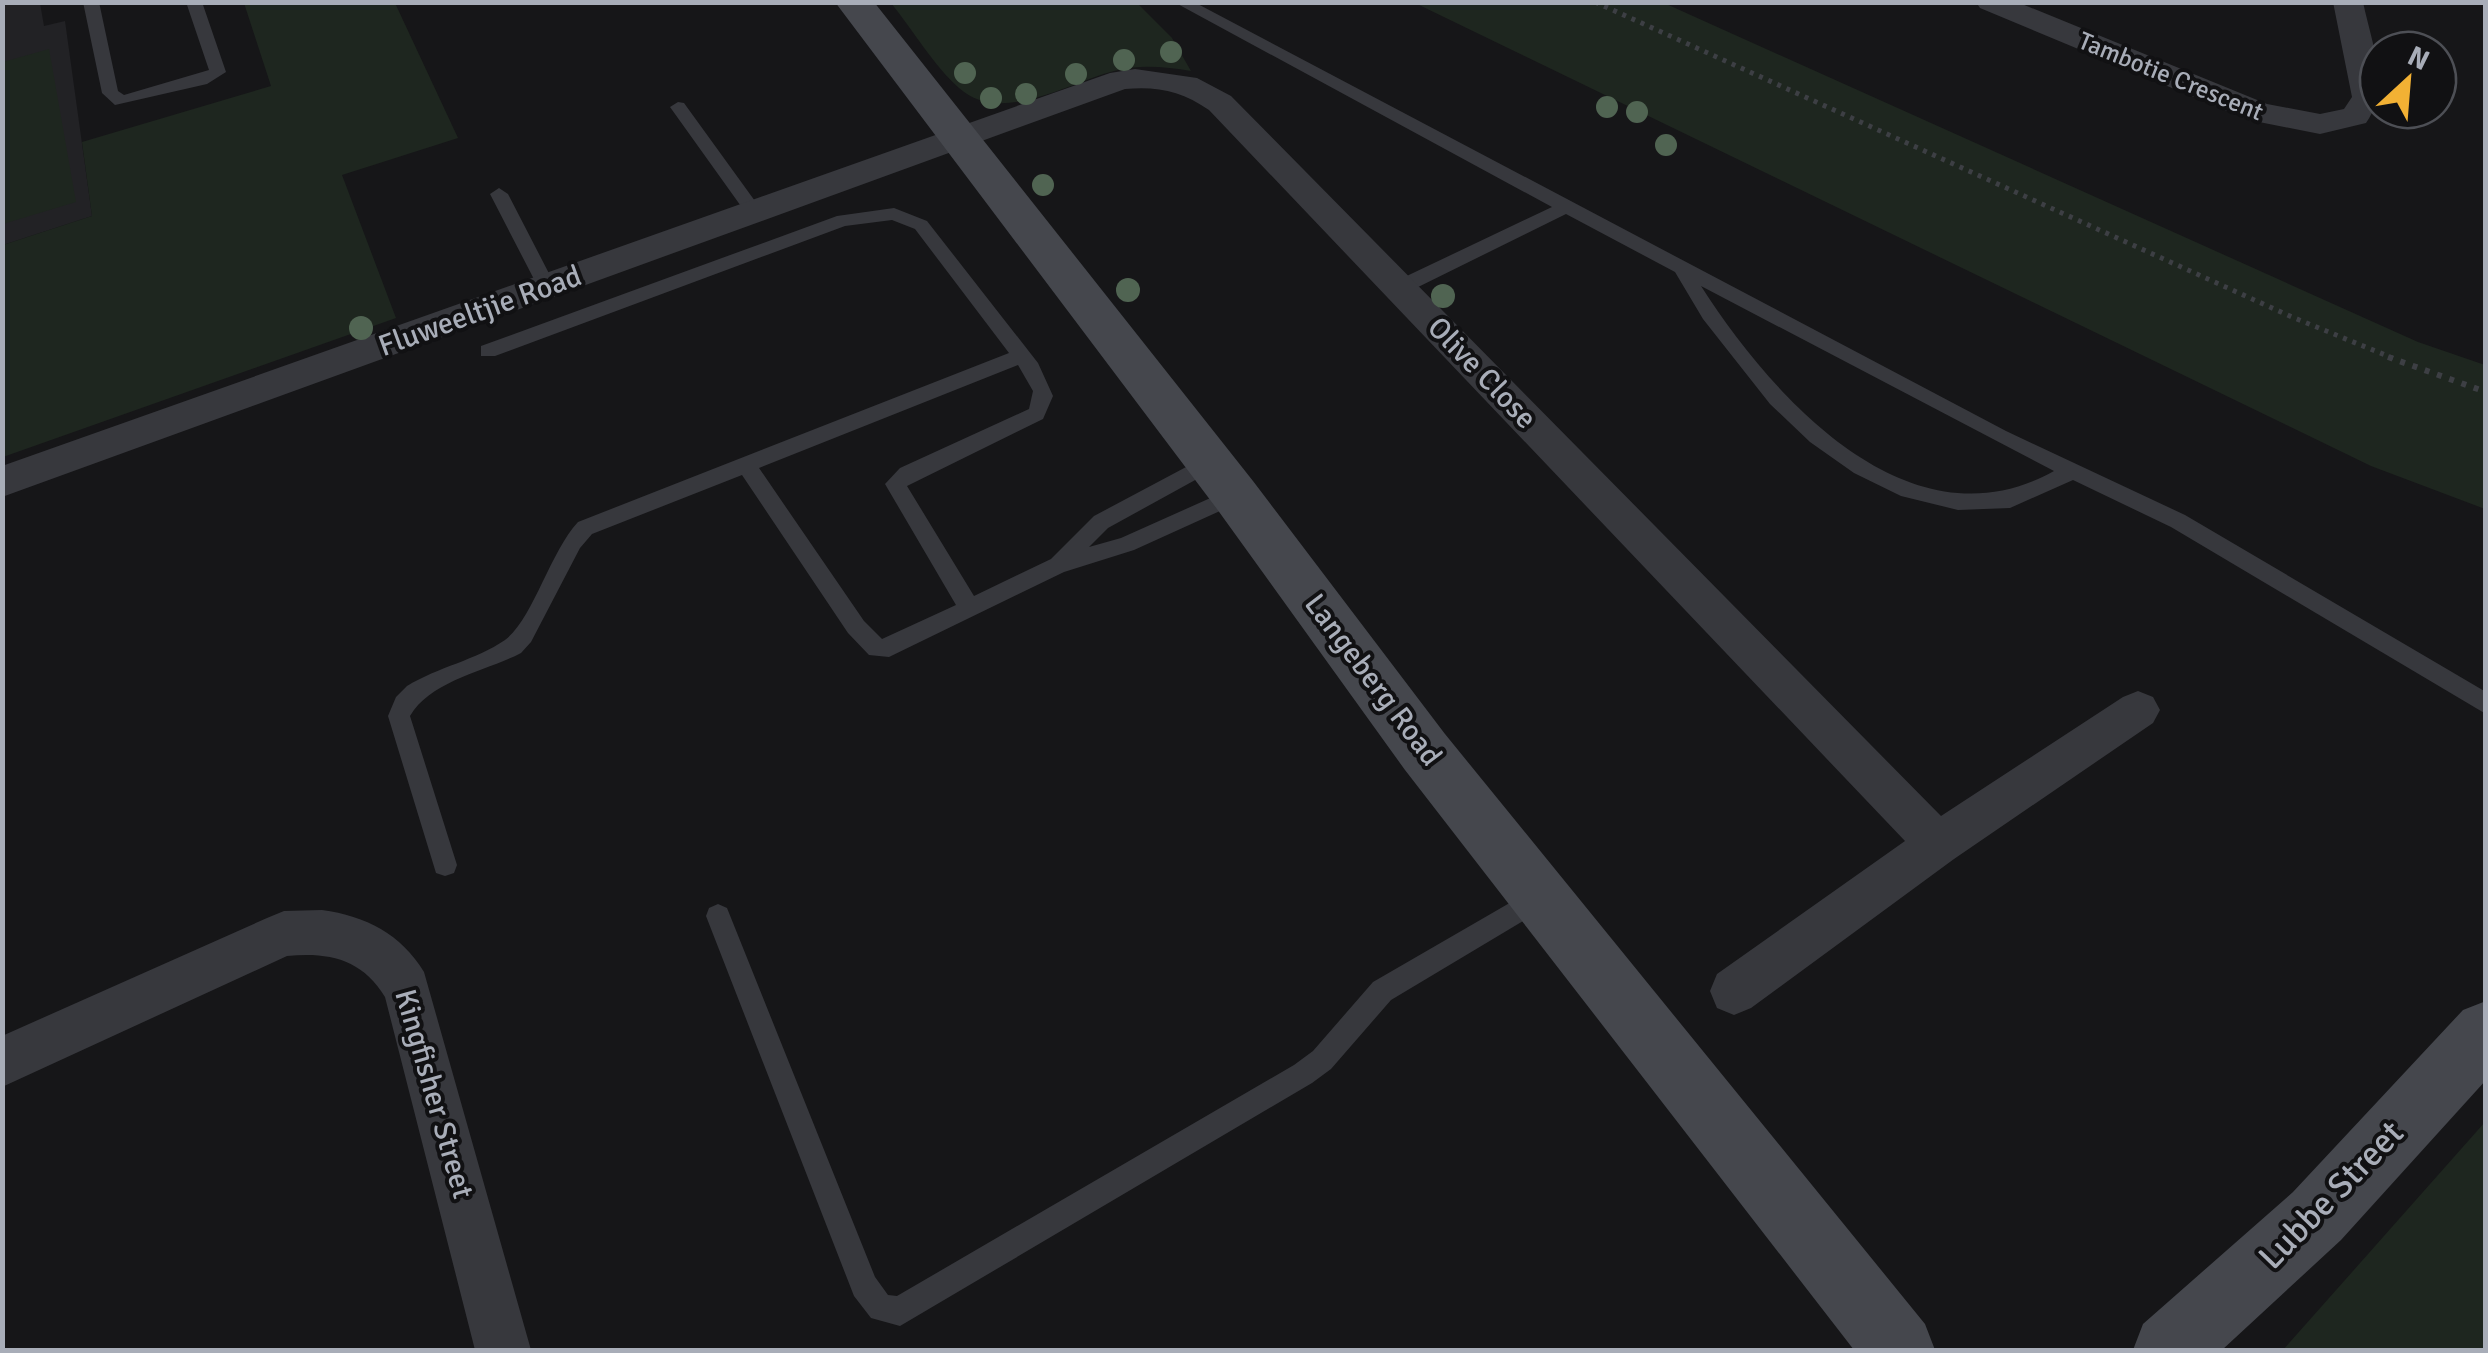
<svg xmlns="http://www.w3.org/2000/svg" width="2488" height="1353" viewBox="0 0 2488 1353" font-family="Signika,sans-serif">
<style>
.built{fill:#222225}
.green{fill:#1e261f}
.lines{fill:none;stroke-linecap:round;stroke-linejoin:round}
.path-far1{stroke:#3d3f44;stroke-width:5;stroke-dasharray:4 6;stroke-linecap:butt}
.path{stroke:#3d3f44;stroke-width:6;stroke-dasharray:5 8;stroke-linecap:butt}
.lane{fill:#37383d;fill-rule:evenodd}
.street{fill:#37383d;fill-rule:evenodd}
.secondary{fill:#45474d;fill-rule:evenodd}
.tree{fill:#506452}
.labels{text-anchor:middle;dominant-baseline:central;stroke-width:8;stroke-linejoin:round;paint-order:stroke}
.far-street-label{font-size:25px;fill:#a8adb8;stroke:#111113}
.street-label{font-size:30px;fill:#a8adb8;stroke:#111113}
.near-street-label{font-size:35px;fill:#a8adb8;stroke:#111113}
</style>
<rect width="100%" height="100%" fill="#161618"/>
<!-- built -->
<path class="built" d="M 3,3 L 40,3 L 44,26 L 65,21 L 92,216 L 3,245 Z"/>
<!-- green -->
<path class="green" d="M 244,3 L 395,3 L 458,138 L 342,175 L 396,318 L 3,457 L 3,245 L 92,216 L 82,142 L 271,86 Z
M 891,3 L 1137,3 L 1172,38 L 1191,71 C 1166,67 1140,64 1114,71 C 1070,82 1001,126 959,88 C 933,65 913,30 891,3 Z
M 1415,3 L 1664,3 L 2418,342 L 2485,365 L 2485,509 L 2371,466 Z
M 49,49 L 76,202 L 3,224 L 3,62 Z
M 2485,1122 L 2485,1350 L 2283,1350 Z"/>
<g class="lines">
<!-- path-far1 -->
<path class="path-far1" d="M 1595,2 L 2292,317 L 2395,359"/>
<!-- path -->
<path class="path" d="M 2388,357 L 2486,392"/>
<!-- lane -->
<path class="lane" d="M 83,2 L 99,2 L 118,91 L 124,95 L 209,70 L 186,2 L 202,2 L 226,72 L 207,84 L 115,105 L 102,93 Z
M 1174,2 L 1194,2 L 2006,431 L 2185,515 L 2486,692 L 2486,714 L 2171,527 L 2073,480 L 2010,508 L 1958,510 L 1901,496 L 1854,473 L 1810,442 L 1770,404 L 1703,319 L 1675,272 L 1566,214 L 1406,293 L 1392,293 L 1392,283 L 1552,207 ZM 1701,286 L 2054,471 C 1910,552 1772,397 1701,286 Z
M 678,102 L 684,103 L 760,208 L 760,216 L 748,216 L 670,107 Z
M 499,188 L 508,194 L 556,287 L 554,292 L 547,293 L 538,287 L 490,194 Z
M 894,208 L 927,221 L 1038,363 L 1053,396 L 1043,419 L 907,486 L 974,596 L 1051,559 L 1094,516 L 1203,458 L 1217,458 L 1220,463 L 1217,468 L 1108,528 L 1089,547 L 1121,538 L 1235,487 L 1245,495 L 1242,501 L 1134,550 L 1064,572 L 889,657 L 869,655 L 848,633 L 742,475 L 592,534 L 580,548 L 531,642 L 521,653 C 487,671 431,680 410,716 L 457,865 L 454,873 L 445,876 L 436,873 L 388,716 L 396,697 L 407,686 C 438,667 476,660 505,640 C 533,619 550,552 578,522 L 1009,353 L 915,229 L 892,220 L 845,226 L 495,356 L 481,356 L 481,346 L 837,216 ZM 1018,365 L 1033,391 L 1029,409 L 900,468 L 885,484 L 956,605 L 882,639 L 864,621 L 759,468 Z
M 1539,886 L 1548,890 L 1551,898 L 1548,906 L 1391,1000 L 1331,1069 L 1312,1083 L 900,1326 L 871,1318 L 854,1296 L 706,916 L 709,908 L 718,904 L 727,908 L 875,1277 L 888,1295 L 897,1296 L 1294,1065 L 1313,1051 L 1373,982 Z"/>
<!-- street -->
<path class="street" d="M 1976,2 L 2017,2 L 2267,104 L 2320,114 L 2344,109 L 2352,97 L 2333,2 L 2363,2 C 2371,41 2391,88 2366,123 L 2320,134 L 2249,120 L 1980,8 Z
M 1135,69 L 1197,78 L 1231,96 L 1941,816 L 2123,697 L 2138,691 L 2153,697 L 2160,710 L 2153,723 L 1954,859 L 1751,1008 L 1734,1015 L 1717,1008 L 1710,991 L 1717,974 L 1905,841 L 1209,110 C 1182,91 1157,86 1125,89 L 2,497 L 2,466 L 1110,73 Z
M 322,910 C 366,916 401,934 424,972 L 531,1350 L 475,1350 L 385,997 C 362,959 329,952 287,956 L 2,1087 L 2,1036 L 267,918 L 284,911 Z"/>
<!-- secondary -->
<path class="secondary" d="M 835,2 L 874,2 L 1253,481 L 1445,734 L 1925,1324 L 1935,1350 L 1854,1350 L 1405,770 L 1217,509 Z
M 2486,1001 L 2486,1080 L 2341,1240 L 2222,1350 L 2133,1350 L 2143,1324 L 2293,1192 L 2463,1010 Z"/>
</g>
<!-- trees -->
<g class="tree">
<circle cx="1171" cy="52" r="11"/>
<circle cx="1124" cy="60" r="11"/>
<circle cx="965" cy="73" r="11"/>
<circle cx="1076" cy="74" r="11"/>
<circle cx="1026" cy="94" r="11"/>
<circle cx="991" cy="98" r="11"/>
<circle cx="1607" cy="107" r="11"/>
<circle cx="1637" cy="112" r="11"/>
<circle cx="1666" cy="145" r="11"/>
<circle cx="1043" cy="185" r="11"/>
<circle cx="1128" cy="290" r="12"/>
<circle cx="1443" cy="296" r="12"/>
<circle cx="361" cy="328" r="12"/>
</g>
<g class="labels">
<!-- far-street labels -->
<g class="far-street-label">
<text transform="translate(2171 76) rotate(22)">Tambotie Crescent</text>
</g>
<!-- street labels -->
<g class="street-label">
<text transform="translate(480 311) rotate(-20)">Fluweeltjie Road</text>
<text transform="translate(1482 373) rotate(46)">Olive Close</text>
<text transform="translate(1373 680) rotate(53)">Langeberg Road</text>
<text transform="translate(434 1094) rotate(74)">Kingfisher Street</text>
</g>
<!-- near-street labels -->
<g class="near-street-label">
<text transform="translate(2331 1195) rotate(-46)">Lubbe Street</text>
</g>
</g>
<!-- border -->
<rect width="2488" height="1353" fill="none" stroke="#a8adb8" stroke-width="10"/>
<!-- north arrow -->
<g transform="translate(2408 80) rotate(26)"><circle r="48" fill="#111113" stroke="#4d4f55" stroke-width="2.5"/>
<path d="M0-8L18 38L0 25L-18 38Z" fill="#f2b134"/>
<text y="-15" font-size="28" font-weight="bold" text-anchor="middle" fill="#a8adb8">N</text>
</g>
</svg>
